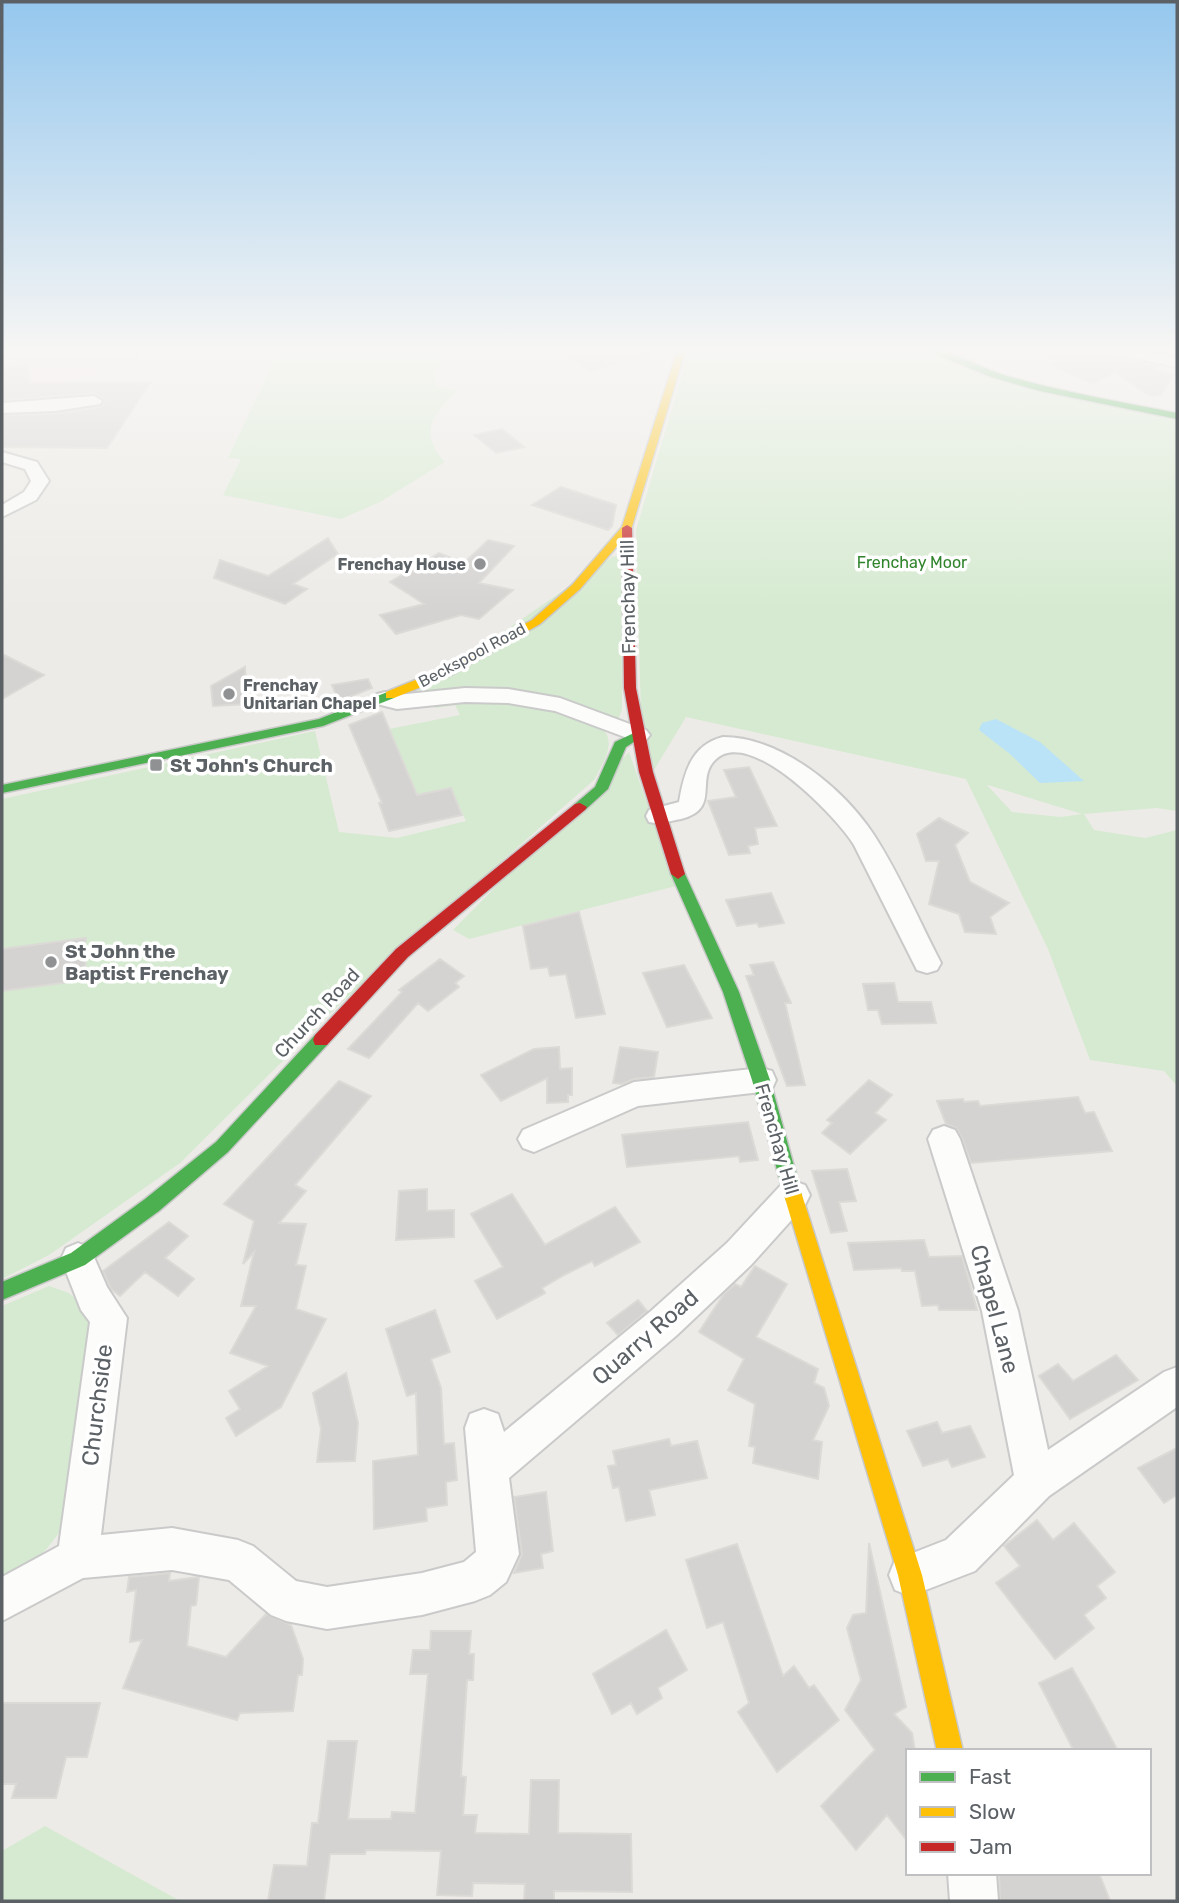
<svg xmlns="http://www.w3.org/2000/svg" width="1179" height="1903" viewBox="0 0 1179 1903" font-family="Rubik,sans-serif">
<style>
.medical{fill:#f6e4e3}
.green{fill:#d5ead0;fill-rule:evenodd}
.water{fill:#bae3f8}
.building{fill:#d4d3d1;stroke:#dcdad6;stroke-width:2}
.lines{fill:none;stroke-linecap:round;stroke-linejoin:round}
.street-casing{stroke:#c9cac9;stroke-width:4}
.fast-casing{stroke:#c9c9c9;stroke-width:3}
.slow-casing{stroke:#c9c9c9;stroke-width:3}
.jam-casing{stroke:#c9c9c9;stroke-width:3}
.street{fill:#fcfcfb;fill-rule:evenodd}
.fast{fill:#4caf50;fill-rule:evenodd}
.slow{fill:#ffc107;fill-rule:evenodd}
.jam{fill:#c62828;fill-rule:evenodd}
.poi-dot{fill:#8f9193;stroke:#fff;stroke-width:2.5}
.labels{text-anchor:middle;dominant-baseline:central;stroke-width:7;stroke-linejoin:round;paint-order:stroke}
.far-park-label{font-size:16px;fill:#30842c;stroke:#fff}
.far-poi-label{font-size:16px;font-weight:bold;fill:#5c6166;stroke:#fff;text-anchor:end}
.far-street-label{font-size:16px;fill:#5c6166;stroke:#fff}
.street-label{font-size:19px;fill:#5c6166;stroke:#fff}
.poi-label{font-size:19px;font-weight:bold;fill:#5c6166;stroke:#fff;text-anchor:start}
.near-street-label{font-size:23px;fill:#5c6166;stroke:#fff}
</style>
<rect width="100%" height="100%" fill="#edebe7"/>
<!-- medical -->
<path class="medical" d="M 2,348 L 146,348 L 131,367 L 64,382 L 2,382 Z"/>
<!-- green -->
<path class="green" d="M 280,348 L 451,348 L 433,372 L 436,386 L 458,391 C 433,412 418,434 445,462 L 380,502 L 341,519 L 223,495 L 241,459 L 228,458 Z
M 690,348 L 911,348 L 984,375 L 1177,418 L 1177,811 L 1157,808 L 1084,814 L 1094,830 L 1145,838 L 1177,830 L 1177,1086 L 1164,1071 L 1090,1060 L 1048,949 L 966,779 L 686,717 L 654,770 L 641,713 L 636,530 ZM 987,785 L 988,785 L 1082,814 L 1061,817 L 1012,812 Z
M 613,556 L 621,557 L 622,709 L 618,720 L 560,701 L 418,696 L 417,692 Z
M 506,699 L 555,709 L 604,730 C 616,746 602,763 595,779 L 343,1001 L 319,976 L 342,1002 L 180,1163 L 49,1255 L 2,1279 L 2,799 L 315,731 L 339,832 L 397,838 L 466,821 L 451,788 L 418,795 L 389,729 L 460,715 L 455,705 L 436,708 L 431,701 Z
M 629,752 L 676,886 L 469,939 L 453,930 Z
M 49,1286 L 69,1293 L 87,1309 L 90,1348 L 64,1525 C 48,1550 29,1571 2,1586 L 2,1306 Z
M 45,1826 L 180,1901 L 2,1901 L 2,1851 Z"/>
<!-- water -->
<path class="water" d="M 996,719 L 1040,742 L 1084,781 L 1040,783 L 1010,754 L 979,730 L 982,723 Z"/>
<!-- building -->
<path class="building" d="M 591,348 L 648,348 L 649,357 L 589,371 L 564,354 Z
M 1034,348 L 1096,348 L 1105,355 L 1158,366 L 1154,370 L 1174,374 L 1161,395 L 1150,396 L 1115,372 L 1093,384 L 1048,364 L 1060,361 L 1034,352 Z
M 27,363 L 30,383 L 150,383 L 107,448 L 2,447 L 2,415 L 55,414 L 100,407 L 104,402 L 103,399 L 94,393 L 2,400 L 2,368 Z
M 502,429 L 524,447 L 496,453 L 474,435 Z
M 561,487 L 616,505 L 612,526 L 608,530 L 532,505 Z
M 328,538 L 338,554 L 293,584 L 307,589 L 285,604 L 214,578 L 220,560 L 268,576 Z
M 488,540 L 514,546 L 479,583 L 513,590 L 479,619 L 461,615 L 396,634 L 380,615 L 424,604 L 390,582 L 439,553 L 464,563 Z
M 2,654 L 44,675 L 2,699 Z
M 245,667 L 247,704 L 213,706 L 211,686 Z
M 368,679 L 372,688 L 339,701 L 332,685 Z
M 382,712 L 417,795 L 451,788 L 462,815 L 389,831 L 379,803 L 382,803 L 349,725 Z
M 749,767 L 777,826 L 755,828 L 758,844 L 748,846 L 750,853 L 729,855 L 708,801 L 736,797 L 724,770 Z
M 939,818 L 968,833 L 955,845 L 970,882 L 1009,903 L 990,917 L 996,934 L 965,932 L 959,914 L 929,904 L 939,861 L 926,861 L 917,834 Z
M 771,893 L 784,923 L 759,927 L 757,923 L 737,926 L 726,900 Z
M 579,912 L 605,1014 L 576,1018 L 566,974 L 550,976 L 548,967 L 531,969 L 523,926 Z
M 86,938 L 84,954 L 87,954 L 83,980 L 2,991 L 2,949 Z
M 440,959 L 464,976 L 455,983 L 459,987 L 428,1011 L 418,1003 L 369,1058 L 348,1049 L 402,992 L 399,990 Z
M 773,962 L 791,1003 L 785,1003 L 805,1085 L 787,1086 L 746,976 L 754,975 L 750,965 Z
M 684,965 L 712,1018 L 667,1027 L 643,973 Z
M 894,983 L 898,1002 L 931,1002 L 936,1023 L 882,1024 L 878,1010 L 868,1010 L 863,984 Z
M 559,1047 L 560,1069 L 572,1068 L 572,1095 L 568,1095 L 568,1102 L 547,1103 L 547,1078 L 501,1101 L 481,1075 L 534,1049 Z
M 620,1047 L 658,1052 L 654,1077 L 634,1079 L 622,1084 L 613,1083 Z
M 869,1080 L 892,1095 L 875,1113 L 886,1120 L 850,1154 L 822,1133 L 832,1123 L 827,1120 Z
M 339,1081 L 371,1096 L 295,1185 L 306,1191 L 279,1223 L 306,1224 L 296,1265 L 306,1266 L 296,1309 L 326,1319 L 281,1407 L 236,1436 L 226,1418 L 240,1409 L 229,1391 L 268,1366 L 230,1353 L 256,1306 L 241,1306 L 254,1252 L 243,1264 L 254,1221 L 224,1204 Z
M 1078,1097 L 1085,1113 L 1094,1112 L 1112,1151 L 971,1163 L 962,1138 L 956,1128 L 946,1124 L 937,1101 L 963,1099 L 964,1102 L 978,1101 L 980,1106 Z
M 748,1122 L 758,1160 L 740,1162 L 739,1156 L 627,1167 L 622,1135 Z
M 847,1169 L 856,1201 L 839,1202 L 847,1231 L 831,1233 L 812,1171 Z
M 427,1189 L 427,1211 L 454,1210 L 454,1237 L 396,1240 L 399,1191 Z
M 512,1194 L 545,1245 L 615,1207 L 640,1242 L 595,1266 L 592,1261 L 566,1274 L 542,1288 L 545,1293 L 497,1319 L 475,1281 L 503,1267 L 471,1214 Z
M 169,1222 L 188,1236 L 165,1258 L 194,1279 L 178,1296 L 145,1272 L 120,1296 L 111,1289 L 103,1271 Z
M 924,1240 L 929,1257 L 962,1256 L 977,1310 L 939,1310 L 938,1305 L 922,1306 L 915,1271 L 902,1271 L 901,1268 L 854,1270 L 848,1243 Z
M 755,1266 L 787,1284 L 756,1337 L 818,1369 L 814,1383 L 824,1388 L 829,1406 L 813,1440 L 822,1442 L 818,1479 L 753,1463 L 755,1447 L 749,1446 L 755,1404 L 728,1390 L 744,1359 L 699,1332 L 724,1294 L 735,1284 L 741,1287 Z
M 638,1300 L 647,1311 L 618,1335 L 607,1323 Z
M 435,1310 L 450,1352 L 431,1359 L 441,1388 L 444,1444 L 454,1443 L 457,1480 L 446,1482 L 447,1505 L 426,1508 L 427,1521 L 374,1529 L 373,1461 L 418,1455 L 416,1393 L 407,1396 L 386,1329 Z
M 1116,1355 L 1138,1380 L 1070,1419 L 1039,1376 L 1058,1364 L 1073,1381 Z
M 346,1373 L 358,1423 L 355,1461 L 317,1462 L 321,1429 L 313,1393 Z
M 937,1422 L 942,1433 L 970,1426 L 985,1457 L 952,1467 L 948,1459 L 923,1466 L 907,1431 Z
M 669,1439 L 671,1446 L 697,1441 L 707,1478 L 649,1490 L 655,1515 L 626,1521 L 619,1487 L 613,1488 L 608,1466 L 616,1465 L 613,1451 Z
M 1177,1448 L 1177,1495 L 1164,1503 L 1138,1468 Z
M 546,1492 L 553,1551 L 541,1554 L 543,1568 L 514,1573 L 522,1554 L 514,1497 Z
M 1037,1520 L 1053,1540 L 1074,1523 L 1115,1572 L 1097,1586 L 1106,1598 L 1084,1615 L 1094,1628 L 1055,1659 L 996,1583 L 1020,1566 L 1004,1546 Z
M 869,1543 L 906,1707 L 894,1714 L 912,1733 L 915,1751 L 908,1751 L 908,1842 L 887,1815 L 856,1850 L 821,1806 L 875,1750 L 845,1710 L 861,1680 L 847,1628 L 853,1615 L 866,1613 Z
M 737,1544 L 783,1676 L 794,1666 L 809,1688 L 814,1685 L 839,1720 L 777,1772 L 738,1712 L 749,1703 L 723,1622 L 707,1628 L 686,1560 Z
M 170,1573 L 169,1581 L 199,1577 L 196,1605 L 191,1606 L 187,1646 L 226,1657 L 266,1614 L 291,1625 L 303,1659 L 302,1675 L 298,1675 L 293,1711 L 240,1713 L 237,1720 L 123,1688 L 142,1640 L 130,1642 L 136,1590 L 127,1592 L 129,1577 Z
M 666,1630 L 687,1670 L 658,1688 L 662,1698 L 637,1714 L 631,1703 L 612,1714 L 593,1674 Z
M 431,1631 L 471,1631 L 469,1654 L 474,1654 L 473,1680 L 467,1680 L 461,1776 L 466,1777 L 463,1815 L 477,1815 L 475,1833 L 529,1834 L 531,1780 L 559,1780 L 558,1833 L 631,1834 L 632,1892 L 554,1891 L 554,1901 L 524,1901 L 525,1884 L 473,1883 L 472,1896 L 437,1895 L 441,1851 L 366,1850 L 365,1854 L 330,1854 L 324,1901 L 268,1901 L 274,1865 L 307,1866 L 312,1823 L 318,1823 L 328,1741 L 357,1741 L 348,1819 L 391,1819 L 392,1812 L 415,1813 L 428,1674 L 410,1674 L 413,1650 L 430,1650 Z
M 1072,1668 L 1092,1703 L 1118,1751 L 1074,1751 L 1039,1683 Z
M 2,1703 L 100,1703 L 87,1757 L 66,1757 L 56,1798 L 12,1798 L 16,1784 L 2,1784 Z
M 999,1873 L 1099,1873 L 1110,1901 L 1000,1901 Z"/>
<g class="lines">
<!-- street casing -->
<g class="street-casing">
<path id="street" d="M 1099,348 L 1128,348 L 1177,359 L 1177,367 L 1106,352 Z
M 94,396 L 102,401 L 100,404 L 55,411 L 2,413 L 2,403 Z
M 2,452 L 37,462 L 49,481 L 36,500 L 2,517 L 2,505 L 24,492 L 31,481 L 25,469 L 2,462 Z
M 465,688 L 508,689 L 560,698 L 646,730 L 650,735 L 646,740 L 638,742 L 555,711 L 508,703 L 465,702 L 397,709 L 377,704 L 374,699 L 377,694 L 385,692 L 397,695 Z
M 723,737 C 781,737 843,788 874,835 C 900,875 919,921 941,963 L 937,970 L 927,973 L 917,970 L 854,845 C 837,817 749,725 715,760 C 695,780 721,809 681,819 C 669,821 660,825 649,822 L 646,816 L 649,810 L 679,802 C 684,773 691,745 723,737 Z
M 761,1068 L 772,1071 L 776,1080 L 772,1089 L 761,1092 L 638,1106 L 534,1152 L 523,1148 L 518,1139 L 523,1130 L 634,1082 Z
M 944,1126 L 955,1130 L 960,1139 L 1018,1311 L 1048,1450 L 1164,1372 L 1177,1367 L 1177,1407 L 1049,1496 L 975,1571 L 910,1596 L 895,1590 L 889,1575 L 895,1560 L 946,1540 L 1014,1475 L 982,1311 L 928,1139 L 933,1130 Z
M 793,1181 L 805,1185 L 810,1195 L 805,1205 L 751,1265 L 677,1335 L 509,1478 L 519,1554 L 506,1582 L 490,1595 L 475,1601 L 422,1615 L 327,1629 L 286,1621 L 271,1615 L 229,1580 L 172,1570 L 83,1578 L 2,1621 L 2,1577 L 59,1546 L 90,1322 L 81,1310 L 61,1259 L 66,1248 L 78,1243 L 90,1248 L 107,1287 L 127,1318 L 101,1535 L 172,1528 L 238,1540 L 253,1546 L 296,1581 L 327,1587 L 422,1573 L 464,1562 L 476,1552 L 465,1428 L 470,1414 L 484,1409 L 498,1414 L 504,1432 L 651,1311 L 727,1243 L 781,1185 Z
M 948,1873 L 996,1873 L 998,1901 L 950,1901 Z"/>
</g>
<!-- fast casing -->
<g class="fast-casing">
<path id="fast" d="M 920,348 C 950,348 979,368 1007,376 C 1063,392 1120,402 1177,413 L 1177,419 L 1040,391 L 991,377 Z
M 390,691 L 396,695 L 394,698 L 323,726 L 2,793 L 2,785 L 319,719 Z
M 638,731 L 645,735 L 626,747 L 608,789 L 585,810 L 575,810 L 573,807 L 575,804 L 595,787 L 615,742 Z
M 678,869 L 685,874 L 739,992 L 770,1080 L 802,1195 L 800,1201 L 793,1203 L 786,1201 L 784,1195 L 752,1080 L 723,992 L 671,874 Z
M 321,1034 L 327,1035 L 329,1040 L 327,1045 L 228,1152 L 159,1211 L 85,1265 L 2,1300 L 2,1282 L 71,1253 L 145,1199 L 216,1142 L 315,1035 Z"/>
</g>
<!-- slow casing -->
<g class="slow-casing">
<path id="slow" d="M 678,348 L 686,348 L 631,530 L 580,589 L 540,624 L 453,674 L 394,698 L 386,698 L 386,692 L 445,668 L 532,620 L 572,585 L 622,527 Z
M 793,1187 L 800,1189 L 802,1195 L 922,1575 L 963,1751 L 937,1751 L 898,1575 L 784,1195 L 786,1189 Z"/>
</g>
<!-- jam casing -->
<g class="jam-casing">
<path id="jam" d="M 627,525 L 632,528 L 636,688 L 653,772 L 685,874 L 678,879 L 671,874 L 639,772 L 624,688 L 622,528 Z
M 580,803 L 587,807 L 585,810 L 408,957 L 327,1045 L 315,1045 L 313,1040 L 315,1035 L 396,949 L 575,804 Z"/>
</g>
<!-- street -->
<use href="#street" class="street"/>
<!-- fast -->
<use href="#fast" class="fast"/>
<!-- slow -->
<use href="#slow" class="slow"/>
<!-- jam -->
<use href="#jam" class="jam"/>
</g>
<!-- sky -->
<linearGradient id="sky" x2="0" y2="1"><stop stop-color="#95c7ee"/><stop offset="0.57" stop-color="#f7f6f4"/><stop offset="1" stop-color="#f7f6f4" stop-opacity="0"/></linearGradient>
<rect width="1179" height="615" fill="url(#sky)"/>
<!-- markers -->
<g class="poi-dot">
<circle cx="480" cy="564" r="7"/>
<circle cx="229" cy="694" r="7"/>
<rect x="149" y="758" width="14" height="14" rx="3.5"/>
<circle cx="51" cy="962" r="7"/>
</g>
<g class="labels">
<!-- far-park labels -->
<g class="far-park-label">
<text x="912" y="562">Frenchay Moor</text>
</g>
<!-- far-poi labels -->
<g class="far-poi-label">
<text x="466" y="564">Frenchay House</text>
<text x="243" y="685" text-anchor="start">Frenchay<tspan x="243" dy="18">Unitarian Chapel</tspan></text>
</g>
<!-- far-street labels -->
<g class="far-street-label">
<text transform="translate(472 655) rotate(-28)">Beckspool Road</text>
</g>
<!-- street labels -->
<g class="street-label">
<text transform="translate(628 597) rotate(-91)">Frenchay Hill</text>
<text transform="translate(317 1013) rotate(-47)">Church Road</text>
<text transform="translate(777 1139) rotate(74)">Frenchay Hill</text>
</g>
<!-- poi labels -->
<g class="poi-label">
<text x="170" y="765">St John's Church</text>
<text x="65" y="951">St John the<tspan x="65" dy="22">Baptist Frenchay</tspan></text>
</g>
<!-- near-street labels -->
<g class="near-street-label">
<text transform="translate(995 1309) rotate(75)">Chapel Lane</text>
<text transform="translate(645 1337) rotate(-41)">Quarry Road</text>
<text transform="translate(97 1405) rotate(-83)">Churchside</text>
</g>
</g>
<!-- border -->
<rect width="1179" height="1903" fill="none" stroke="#5c6166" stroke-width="7"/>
<!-- legend -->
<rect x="906" y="1749" width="245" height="126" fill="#ffffff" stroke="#bec0c2" stroke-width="2"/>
<rect x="920" y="1772" width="35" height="10" fill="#4caf50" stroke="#bec0c2" stroke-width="2"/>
<text x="969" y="1784" font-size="21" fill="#5c6166">Fast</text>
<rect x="920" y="1807" width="35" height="10" fill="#ffc107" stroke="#bec0c2" stroke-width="2"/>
<text x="969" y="1819" font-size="21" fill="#5c6166">Slow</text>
<rect x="920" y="1842" width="35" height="10" fill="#c62828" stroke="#bec0c2" stroke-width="2"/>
<text x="969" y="1854" font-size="21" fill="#5c6166">Jam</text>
</svg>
